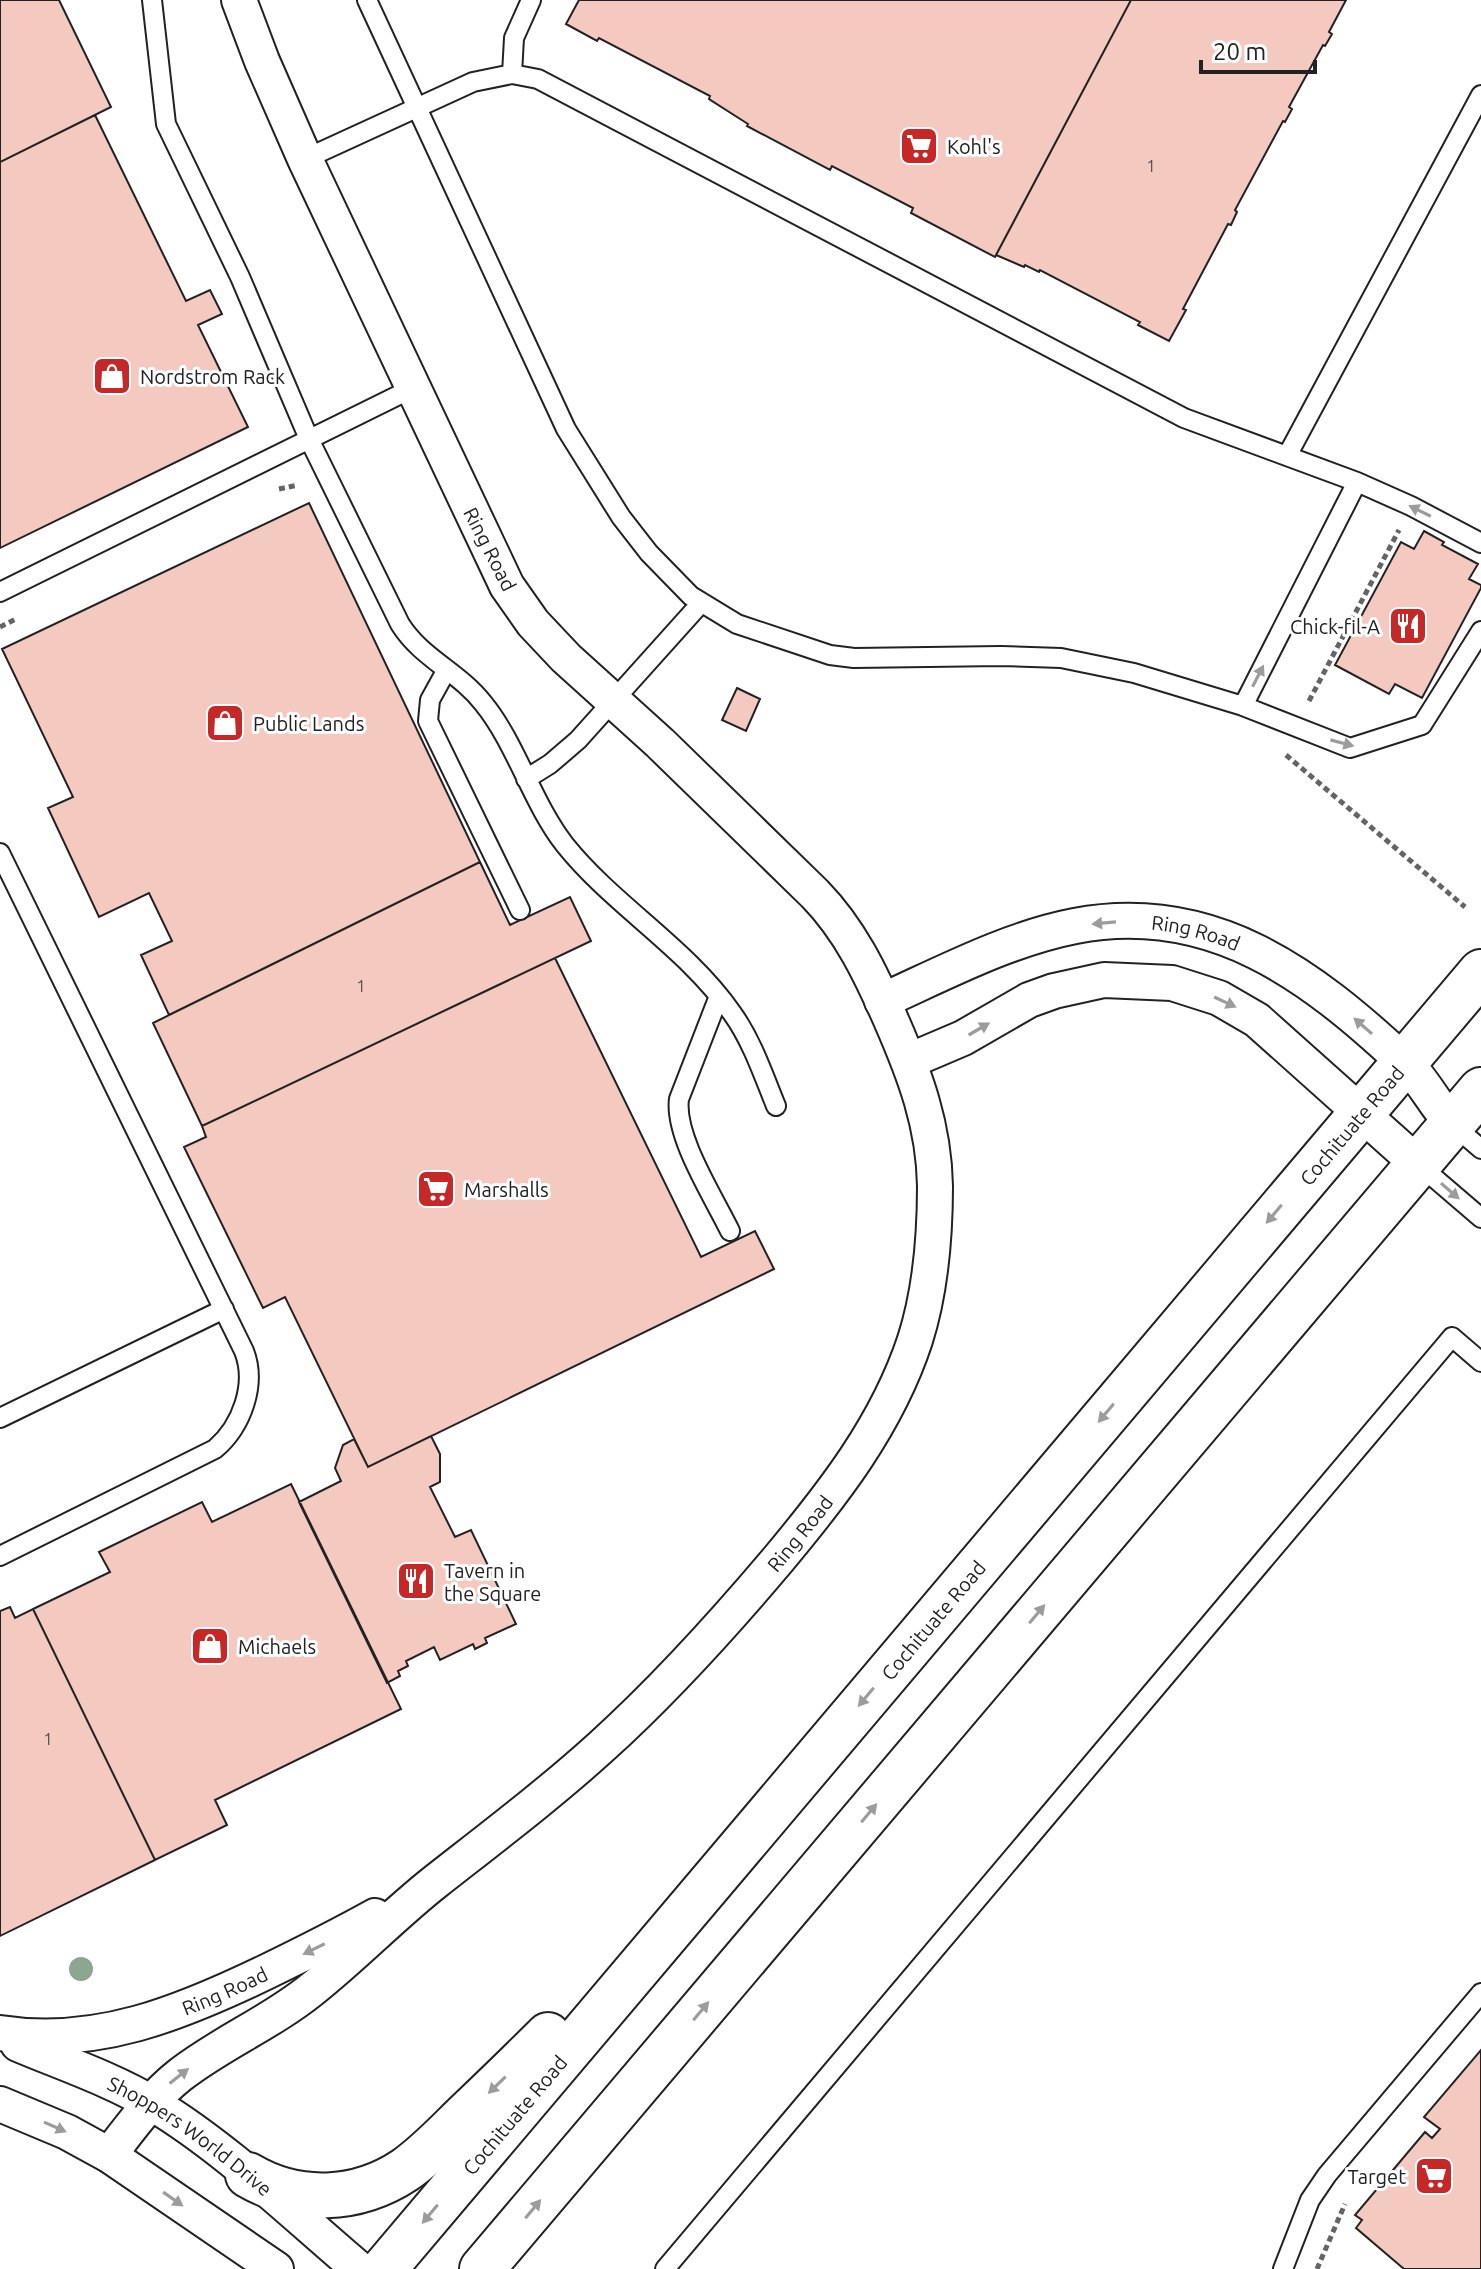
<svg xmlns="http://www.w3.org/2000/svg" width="1481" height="2269" viewBox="0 0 1481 2269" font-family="Ubuntu,sans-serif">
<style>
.building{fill:#f3c9c0;stroke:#222;stroke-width:2}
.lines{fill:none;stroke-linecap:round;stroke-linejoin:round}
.service-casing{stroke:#222;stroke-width:22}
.minor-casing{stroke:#222;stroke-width:38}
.primary-casing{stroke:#222;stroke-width:48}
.path{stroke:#646464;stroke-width:5;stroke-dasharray:6 4;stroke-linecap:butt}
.service{stroke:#fff;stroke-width:18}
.minor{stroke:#fff;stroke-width:34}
.primary{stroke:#fff;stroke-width:44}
.tree{fill:#8da692}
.oneway{fill:#9c9c9c}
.labels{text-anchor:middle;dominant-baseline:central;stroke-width:6;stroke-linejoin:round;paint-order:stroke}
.number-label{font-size:16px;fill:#564c4a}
.poi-label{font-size:20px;fill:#222;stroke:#fff;text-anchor:start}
.street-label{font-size:20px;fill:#222;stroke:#fff}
</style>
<rect width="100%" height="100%" fill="#fff"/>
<!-- building -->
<path class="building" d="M 0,0 L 59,0 L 111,107 L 0,162 Z
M 579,0 L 1131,0 L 995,257 L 911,213 L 913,208 L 832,166 L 830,170 L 747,126 L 748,124 L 709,99 L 710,96 L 599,38 L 597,41 L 566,24 Z
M 1131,0 L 1346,0 L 1329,32 L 1332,34 L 1325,46 L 1323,45 L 1289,107 L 1292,109 L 1285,122 L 1283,121 L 1235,210 L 1237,212 L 1231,225 L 1228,224 L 1183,309 L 1186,310 L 1169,341 L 1138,325 L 1140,322 L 1040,270 L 1039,272 L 1025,265 L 1024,267 L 996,255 Z
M 95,115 L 186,301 L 210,290 L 222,314 L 198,325 L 248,427 L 0,548 L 0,162 Z
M 309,503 L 480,862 L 169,1015 L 141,955 L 172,941 L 149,893 L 99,917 L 48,808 L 73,797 L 2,649 Z
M 1424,531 L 1444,542 L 1442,545 L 1478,564 L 1469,579 L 1481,585 L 1481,588 L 1422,698 L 1395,684 L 1389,694 L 1335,665 L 1401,542 L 1414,549 Z
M 737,688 L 760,699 L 746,731 L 722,720 Z
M 480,862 L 510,925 L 570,897 L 591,941 L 202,1126 L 153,1023 Z
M 555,958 L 701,1257 L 755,1231 L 774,1269 L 368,1467 L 285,1297 L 263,1308 L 184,1147 L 206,1137 L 202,1126 Z
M 431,1436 L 440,1454 L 440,1482 L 430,1487 L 455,1537 L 471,1530 L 516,1624 L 485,1638 L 487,1643 L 475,1649 L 473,1644 L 440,1660 L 434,1647 L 406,1661 L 408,1666 L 398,1671 L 400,1676 L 387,1683 L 299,1502 L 341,1481 L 335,1468 L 343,1445 L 354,1439 L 368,1467 Z
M 291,1484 L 401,1709 L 215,1800 L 227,1825 L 155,1860 L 33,1609 L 110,1572 L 99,1552 L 202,1502 L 212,1522 Z
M 10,1607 L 15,1618 L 33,1609 L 155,1860 L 0,1936 L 0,1611 Z
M 1481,2050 L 1481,2269 L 1404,2269 L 1356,2228 L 1362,2220 L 1355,2215 L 1425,2132 L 1432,2138 L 1440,2129 L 1424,2117 Z"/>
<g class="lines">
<!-- service casing -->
<g class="service-casing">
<path id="service" d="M 152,0 L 166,124 L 240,277 L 309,439 L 400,624 C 421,658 459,672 483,703 C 516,743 532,803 565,845 C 614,906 687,948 732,1013 C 752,1041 763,1074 776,1106
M 367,0 L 566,429 L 621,517 L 649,553 L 691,596 L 737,624 L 830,655 L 854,658 L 1001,656 L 1061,658 L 1134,673 L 1243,706 L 1357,482
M 512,74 L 514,38 L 531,0
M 305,159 L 473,82 L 512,74 L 538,79 L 1184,418 L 1357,482 L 1411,506 L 1481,543
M 1287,456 L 1481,95
M 0,592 L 413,388
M 446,671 L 430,700 L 428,721 L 520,910
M 1243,706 L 1350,748 L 1422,725 L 1481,631
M 526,779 L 550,764 L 578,740 L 701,603
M 0,853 L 244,1351 C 257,1384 242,1426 215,1449 L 0,1556
M 719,996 L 679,1099 C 674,1136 713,1196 730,1231
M 1453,1125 L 1481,1149
M 1418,1164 L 1481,1218
M 0,1418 L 224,1309
M 665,2269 L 1452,1337 L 1481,1362
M 1283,2269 L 1310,2200 L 1327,2175 L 1481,1993"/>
</g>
<!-- minor casing -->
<g class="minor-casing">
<g id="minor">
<path id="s1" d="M 882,1001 C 944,973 1008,939 1075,926 C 1211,900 1310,974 1404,1062 C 1424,1080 1434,1105 1453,1124"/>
<path d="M 909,1061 L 963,1038 L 1029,1000 L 1054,991 L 1104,980 L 1172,983 L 1219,998 L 1257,1020 L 1418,1164"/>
<path id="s2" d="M 0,2033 C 96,2048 181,2013 266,1972 C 303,1954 339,1936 375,1916"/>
<path id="s3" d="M 18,2044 C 63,2063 111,2079 153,2104 C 225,2147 294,2214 359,2269"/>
<path d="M 0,2104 L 67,2132 L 109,2155 L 276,2269"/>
<path id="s4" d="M 109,2155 C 131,2127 152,2097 180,2075 C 221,2043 270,2023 311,1990 C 354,1956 392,1916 435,1882 C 491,1838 548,1795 601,1747 C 664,1690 721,1627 776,1562 C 833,1494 887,1425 915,1340 C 931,1290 935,1238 935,1186 C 934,1125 915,1075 891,1020 C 871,974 850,930 815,894 L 660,743 L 566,658 L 533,623 L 507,586 L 305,159 L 262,61 L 239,0"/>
</g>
</g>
<!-- primary casing -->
<g class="primary-casing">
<g id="primary">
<path d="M 248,2175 C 297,2204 357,2202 405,2170 C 428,2154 448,2132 469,2112 C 495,2087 522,2061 548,2035"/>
<path id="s5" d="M 384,2269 L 1481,972"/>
<path d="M 482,2269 L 1481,1090"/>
</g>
</g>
<!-- path -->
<path class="path" d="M 279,489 L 298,485
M 0,627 L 16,619
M 1309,701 L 1399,530
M 1286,755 L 1465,907
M 1317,2269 L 1345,2204"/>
<!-- service -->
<use href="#service" class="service"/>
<!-- minor -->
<use href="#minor" class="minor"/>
<!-- primary -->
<use href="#primary" class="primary"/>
</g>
<!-- trees -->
<circle class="tree" cx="81" cy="1969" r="12"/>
<!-- one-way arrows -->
<defs><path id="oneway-solid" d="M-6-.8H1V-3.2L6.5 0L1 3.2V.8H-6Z" transform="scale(2)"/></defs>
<g class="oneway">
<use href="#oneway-solid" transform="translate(1420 511) rotate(-154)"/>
<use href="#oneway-solid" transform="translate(1258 676) rotate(-63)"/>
<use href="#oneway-solid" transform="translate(1342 743) rotate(15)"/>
<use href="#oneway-solid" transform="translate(1104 923) rotate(175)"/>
<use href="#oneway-solid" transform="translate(1225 1002) rotate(25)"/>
<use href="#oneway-solid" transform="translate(1363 1026) rotate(-139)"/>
<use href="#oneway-solid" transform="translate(979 1029) rotate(-30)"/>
<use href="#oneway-solid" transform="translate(1450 1191) rotate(41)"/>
<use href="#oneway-solid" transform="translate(1274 1214) rotate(130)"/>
<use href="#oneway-solid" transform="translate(1106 1413) rotate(130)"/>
<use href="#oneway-solid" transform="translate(1037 1614) rotate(-50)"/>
<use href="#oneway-solid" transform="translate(866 1697) rotate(130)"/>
<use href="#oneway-solid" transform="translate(869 1813) rotate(-50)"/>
<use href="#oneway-solid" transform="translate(314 1949) rotate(154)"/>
<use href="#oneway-solid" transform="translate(701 2011) rotate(-50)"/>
<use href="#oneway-solid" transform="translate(179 2076) rotate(-38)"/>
<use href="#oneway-solid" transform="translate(497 2085) rotate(136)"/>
<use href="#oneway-solid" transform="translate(55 2127) rotate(24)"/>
<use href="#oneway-solid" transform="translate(173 2199) rotate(35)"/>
<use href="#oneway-solid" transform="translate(533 2209) rotate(-50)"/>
<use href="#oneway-solid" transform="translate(430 2214) rotate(130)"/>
</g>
<!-- icons -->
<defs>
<g id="supermarket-square" transform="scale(2)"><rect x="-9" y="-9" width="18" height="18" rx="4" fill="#c62828" stroke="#fff"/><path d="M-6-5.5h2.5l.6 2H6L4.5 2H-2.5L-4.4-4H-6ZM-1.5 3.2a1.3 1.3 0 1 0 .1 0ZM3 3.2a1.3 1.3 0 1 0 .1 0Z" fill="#fff"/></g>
<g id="shop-square" transform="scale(2)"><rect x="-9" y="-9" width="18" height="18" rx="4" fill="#c62828" stroke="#fff"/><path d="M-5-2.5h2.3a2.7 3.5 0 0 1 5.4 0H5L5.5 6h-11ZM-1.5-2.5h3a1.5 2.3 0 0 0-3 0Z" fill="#fff"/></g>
<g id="restaurant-square" transform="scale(2)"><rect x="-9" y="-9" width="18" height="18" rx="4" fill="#c62828" stroke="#fff"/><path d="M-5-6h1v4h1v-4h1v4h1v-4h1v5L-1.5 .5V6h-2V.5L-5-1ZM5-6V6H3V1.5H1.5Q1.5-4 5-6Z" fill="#fff"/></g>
</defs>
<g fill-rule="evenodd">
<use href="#supermarket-square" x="919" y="146"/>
<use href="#shop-square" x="112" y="376"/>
<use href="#restaurant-square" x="1408" y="626"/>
<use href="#shop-square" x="225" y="723"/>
<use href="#supermarket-square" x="436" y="1189"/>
<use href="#restaurant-square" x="416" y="1581"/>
<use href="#shop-square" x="210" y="1646"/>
<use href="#supermarket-square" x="1434" y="2176"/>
</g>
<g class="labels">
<!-- number labels -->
<g class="number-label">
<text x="1151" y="166">1</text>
<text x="361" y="986">1</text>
<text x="48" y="1739">1</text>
</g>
<!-- poi labels -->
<g class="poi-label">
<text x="947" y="146">Kohl's</text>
<text x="140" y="376">Nordstrom Rack</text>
<text x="1380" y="626" text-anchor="end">Chick-fil-A</text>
<text x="253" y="723">Public Lands</text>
<text x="464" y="1189">Marshalls</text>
<text x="444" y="1570">Tavern in<tspan x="444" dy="23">the Square</tspan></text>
<text x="238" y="1646">Michaels</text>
<text x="1406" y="2176" text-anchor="end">Target</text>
</g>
<!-- street labels -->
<g class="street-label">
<text transform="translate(490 549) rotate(63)">Ring Road</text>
<text stroke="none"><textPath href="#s1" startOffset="330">Ring Road</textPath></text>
<text stroke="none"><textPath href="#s5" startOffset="1498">Cochituate Road</textPath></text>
<text stroke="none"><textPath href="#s4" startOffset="934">Ring Road</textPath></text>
<text stroke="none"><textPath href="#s5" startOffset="850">Cochituate Road</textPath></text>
<text stroke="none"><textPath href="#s2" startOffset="232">Ring Road</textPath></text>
<text stroke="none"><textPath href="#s5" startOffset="202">Cochituate Road</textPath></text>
<text stroke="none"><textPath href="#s3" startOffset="196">Shoppers World Drive</textPath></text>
</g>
</g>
<!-- scale -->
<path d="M1201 60v12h114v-12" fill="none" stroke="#222222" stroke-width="4"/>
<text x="1213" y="60" font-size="24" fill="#222222" stroke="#ffffff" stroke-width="6" paint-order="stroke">20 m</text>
</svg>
